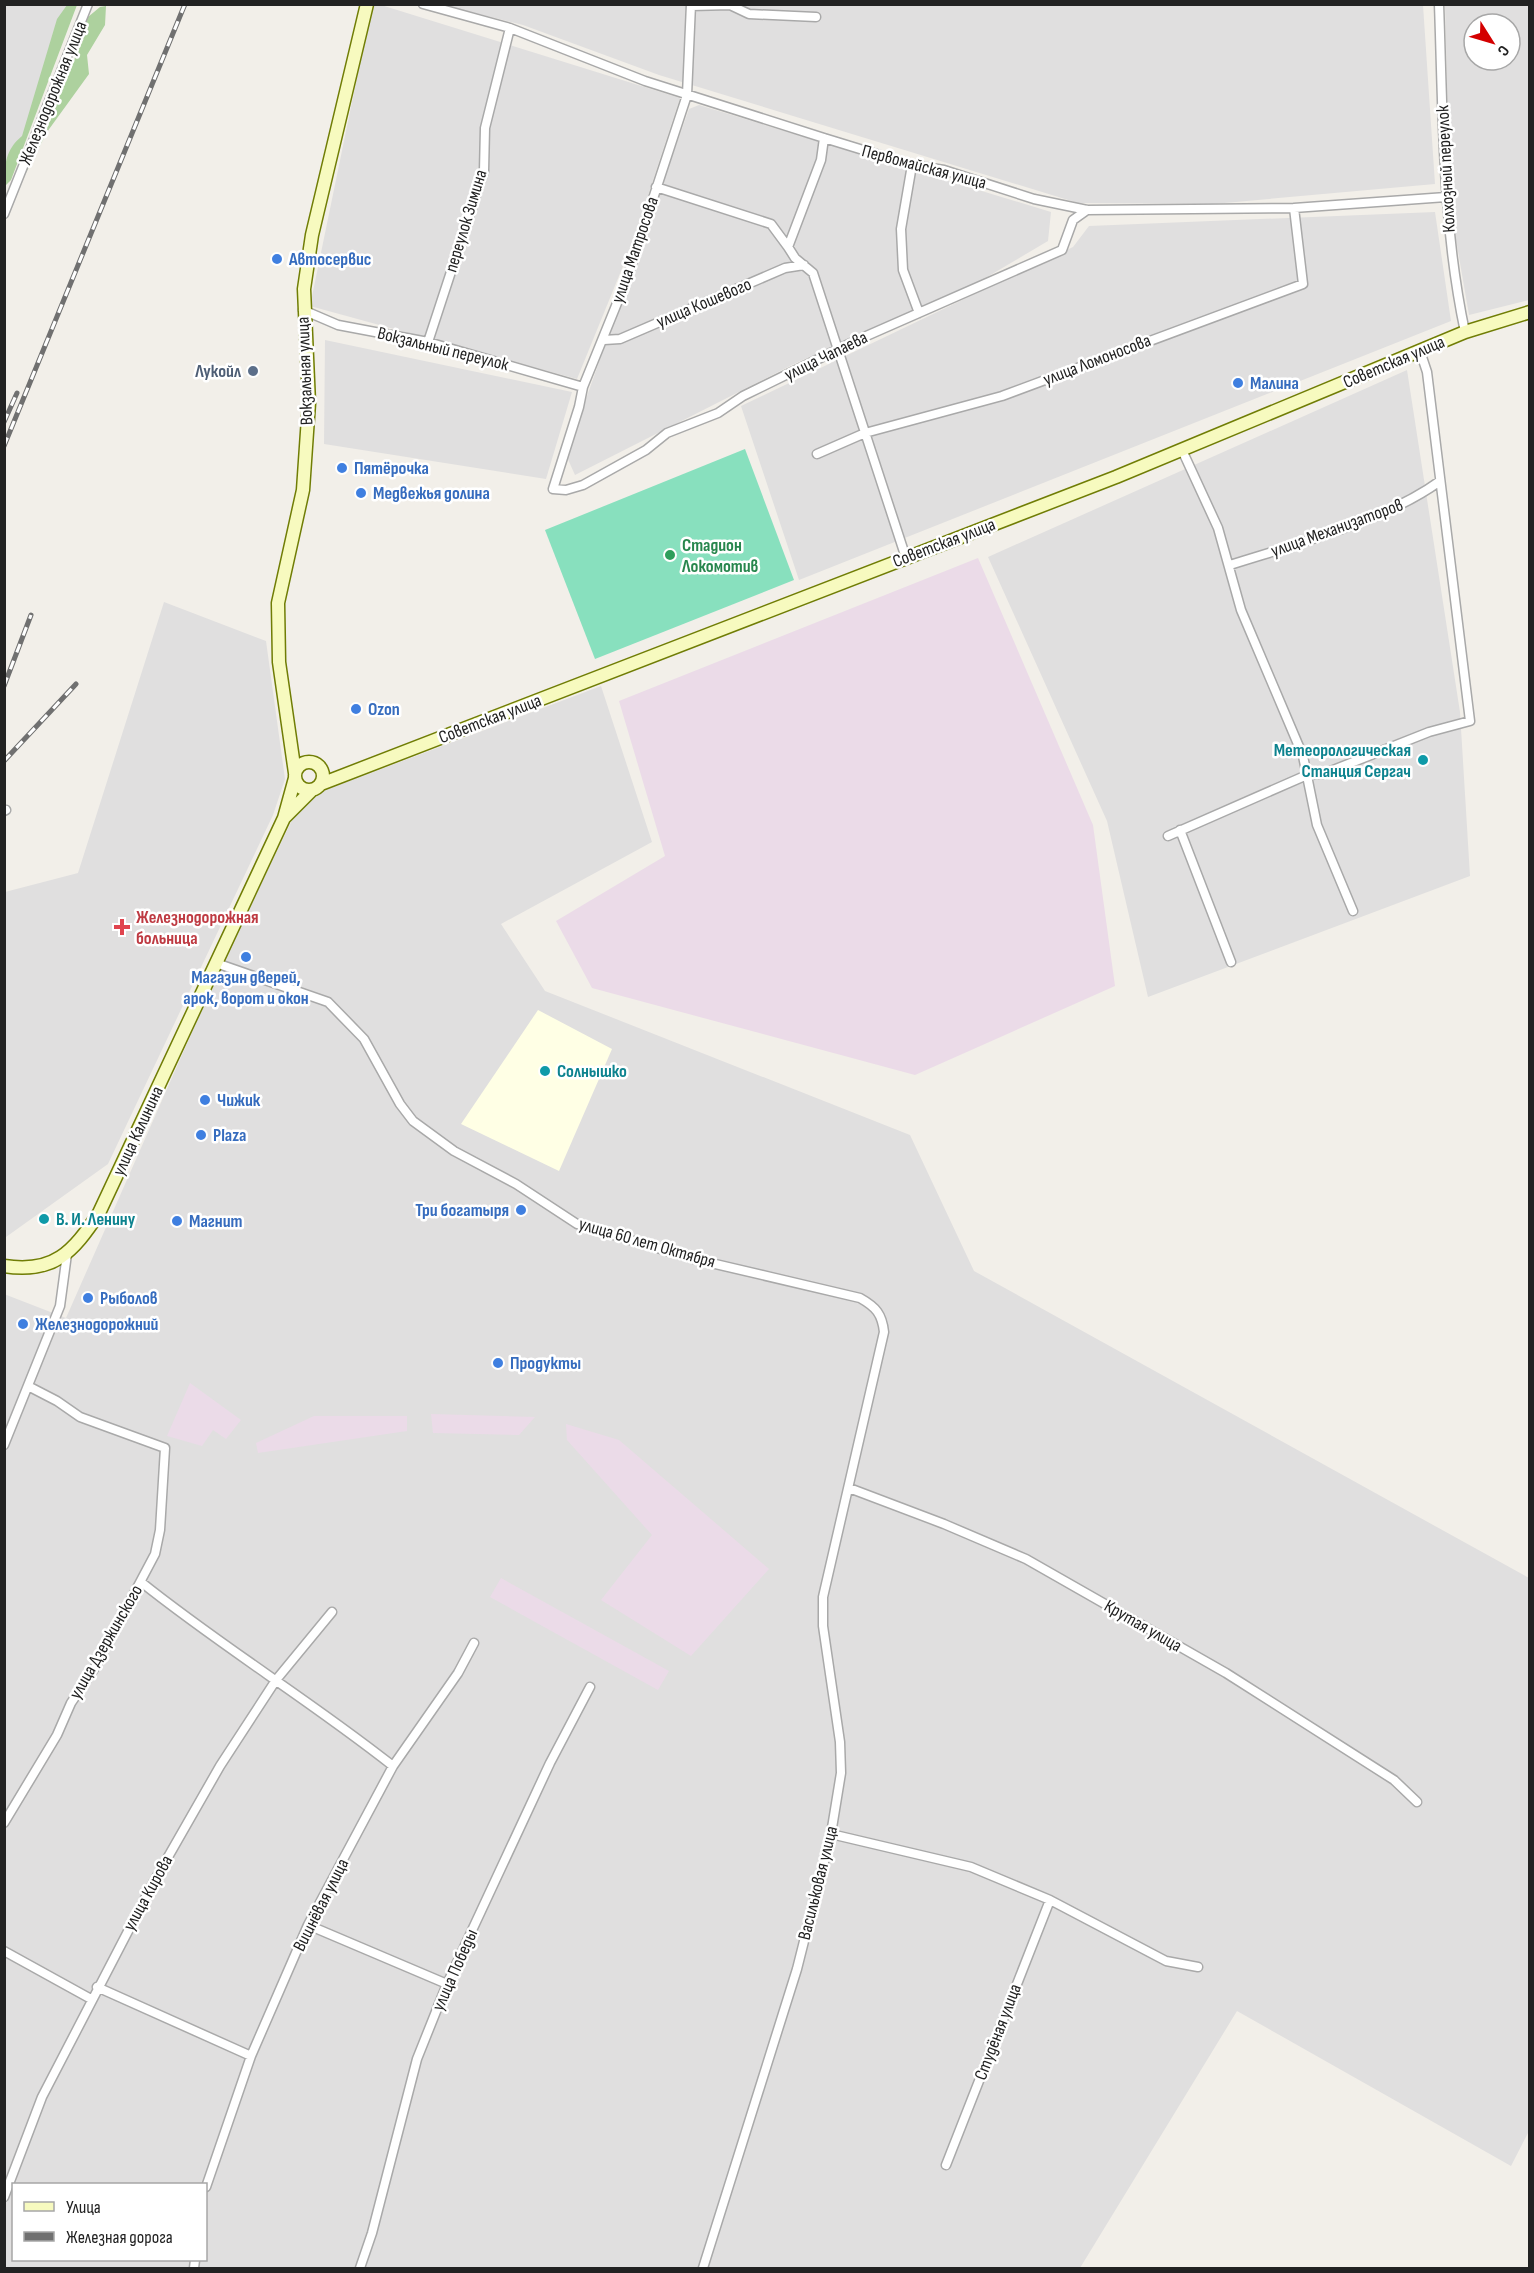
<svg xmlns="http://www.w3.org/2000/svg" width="1534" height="2273" viewBox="0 0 1534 2273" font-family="'Sofia Sans Condensed',sans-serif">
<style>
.residential{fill:#e0dfdf;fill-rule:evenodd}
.industrial{fill:#ebdbe8}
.education{fill:#ffffe5}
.forest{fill:#add19e}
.pitch{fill:#88e0be}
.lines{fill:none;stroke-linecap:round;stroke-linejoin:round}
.street-casing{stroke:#a9a9a9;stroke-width:11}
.secondary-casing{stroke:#707d05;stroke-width:15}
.street{stroke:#fff;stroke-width:8}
.secondary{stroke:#f7fabf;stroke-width:12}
.rail-casing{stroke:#707070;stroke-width:5}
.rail{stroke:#fff;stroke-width:3;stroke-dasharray:9;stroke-linecap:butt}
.shop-dot{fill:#3f7fe0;stroke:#fff;stroke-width:2}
.service-dot{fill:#5c6f8a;stroke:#fff;stroke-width:2}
.leisure-dot{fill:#2e9e5b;stroke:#fff;stroke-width:2}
.culture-dot{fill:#0f9aa8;stroke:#fff;stroke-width:2}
.health-dot{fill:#e0444e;stroke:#fff;stroke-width:2}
.labels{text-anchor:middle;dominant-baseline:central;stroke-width:5;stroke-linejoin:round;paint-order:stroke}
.street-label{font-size:18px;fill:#222;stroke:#fff}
.shop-label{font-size:18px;font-weight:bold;fill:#366cbe;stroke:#fff;text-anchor:start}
.service-label{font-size:18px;font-weight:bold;fill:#4e5e75;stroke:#fff;text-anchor:end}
.leisure-label{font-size:18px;font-weight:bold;fill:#27864d;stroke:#fff;text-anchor:start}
.culture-label{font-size:18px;font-weight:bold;fill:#0d838f;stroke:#fff;text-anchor:start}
.health-label{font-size:18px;font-weight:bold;fill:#be3a42;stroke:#fff;text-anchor:start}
</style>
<rect width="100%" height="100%" fill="#f2efe9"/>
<!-- residential -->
<path class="residential" d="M 5,5 L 75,5 L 5,185 Z
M 372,5 L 381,5 L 680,98 L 632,244 L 577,379 L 310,306 Z
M 443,5 L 1423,5 L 1435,184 L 1213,204 L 1078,203 L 659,75 L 523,25 Z
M 1445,5 L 1529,5 L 1529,300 L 1469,315 L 1455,234 L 1448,123 ZM 1474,24 L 1510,24 L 1510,60 L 1474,60 Z
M 699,105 L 1051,212 L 1048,241 L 982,280 L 796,363 L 575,475 L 566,455 L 689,109 Z
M 1435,212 L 1451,321 L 799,580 L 741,406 L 1073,247 L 1089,226 Z
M 325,340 L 572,392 L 546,479 L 324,444 Z
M 1407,370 L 1460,712 L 1470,876 L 1148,997 L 1107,821 L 988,557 Z
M 164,602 L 266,641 L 285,779 L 273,815 L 108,1164 L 6,1237 L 5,892 L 78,873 Z
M 601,686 L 652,842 L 501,924 L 545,991 L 910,1135 L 974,1271 L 1529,1578 L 1530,2129 L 1511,2166 L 1237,2011 L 1080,2268 L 5,2268 L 4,1294 L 66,1318 L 219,971 L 295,814 L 310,796 ZM 14,2184 L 206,2184 L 206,2260 L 14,2260 Z"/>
<!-- industrial -->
<path class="industrial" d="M 978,558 L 1093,825 L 1115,986 L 915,1075 L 592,988 L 556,921 L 665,856 L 619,701 Z
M 190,1383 L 241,1420 L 226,1439 L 213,1430 L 202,1446 L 167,1436 Z
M 431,1414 L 535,1417 L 519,1435 L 433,1433 Z
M 314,1416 L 407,1416 L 407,1431 L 258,1453 L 256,1443 Z
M 566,1424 L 619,1440 L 769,1569 L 691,1656 L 601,1600 L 652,1535 L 567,1440 Z
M 501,1578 L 669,1671 L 658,1690 L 490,1597 Z"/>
<!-- education -->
<path class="education" d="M 538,1010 L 612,1049 L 559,1171 L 461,1124 Z"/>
<!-- forest -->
<path class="forest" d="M 67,5 L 77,5 L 11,180 L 5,186 C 4,166 5,150 22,136 L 57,19 Z
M 106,6 L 105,25 L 87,55 L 89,74 L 47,132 L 16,192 L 51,102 L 75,58 L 74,45 L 88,17 L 100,7 Z"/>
<!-- pitch -->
<path class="pitch" d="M 745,449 L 794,580 L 595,659 L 545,530 Z"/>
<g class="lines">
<!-- street casing -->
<g class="street-casing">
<path id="street" d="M 423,4 L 510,28 L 645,81 L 824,138 L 912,165 L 944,170 L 1034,199 L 1087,210 L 1294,208 L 1446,197
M 691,4 L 687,95 L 626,281 L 583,387 L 579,407 L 553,489 L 566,490 L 583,485 L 646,450 L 667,433 L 718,413 L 743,396 L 855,341 L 1062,250 L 1073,220 L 1087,210
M 1439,4 C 1443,114 1442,224 1465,332
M 691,6 L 730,5 L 749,14 L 816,17
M 824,138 L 821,160 L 788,247 L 795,258 L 813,273 L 906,558
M 912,165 L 901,229 L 903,270 L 919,313
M 656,187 L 771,224 L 788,247
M 4,214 L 88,4
M 303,310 L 338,325 L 428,342 L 583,387
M 604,340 L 620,339 L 785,268 L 804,265
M 428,342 L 484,171 L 485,128 L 510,28
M 1182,450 L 1218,528 L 1241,610 L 1303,756 L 1317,825 L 1353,911
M 817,454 L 865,433 L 1002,396 L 1303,284 L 1294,208
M 1230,565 C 1296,544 1385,521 1440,481
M 4,811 L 6,810
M 1180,830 L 1231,962
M 1168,836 L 1307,775 L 1323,774 L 1429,732 L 1470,721 L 1427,372 L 1420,351
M 216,963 L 328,1002 L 364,1039 L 400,1104 L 413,1121 L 454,1151 L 516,1184 L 577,1224 L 694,1259 L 860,1298 C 876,1307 882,1314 884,1332 L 823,1597 L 823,1626 L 840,1742 L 841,1773 L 831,1834 L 797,1969 L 703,2268
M 4,1445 L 60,1306 L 67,1254
M 849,1488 L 944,1524 L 1026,1559 L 1226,1673 L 1394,1780 L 1417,1802
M 141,1582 C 222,1647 311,1701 393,1766
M 4,1823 L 57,1735 L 71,1703 L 94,1669 L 155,1554 L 160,1530 L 165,1448 L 80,1417 L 57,1401 L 28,1386
M 831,1834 L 971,1867 L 1050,1900 L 1166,1961 L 1198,1967
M 308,1925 L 447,1984
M 4,1951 L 91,1999
M 97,1987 L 251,2056
M 946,2165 L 1050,1900
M 206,2187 L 251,2056 L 308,1925 L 393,1766 L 458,1673 L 474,1643
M 4,2197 L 42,2097 L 152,1885 L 220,1766 L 276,1680 L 332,1612
M 194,2268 L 195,2260
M 360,2268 L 372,2233 L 417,2059 L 447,1984 L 550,1763 L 590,1687"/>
</g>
<!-- secondary casing -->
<g class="secondary-casing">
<path id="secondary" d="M295 776a14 14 0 1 1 28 0a14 14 0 1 1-28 0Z
M 295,773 L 279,662 L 278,603 L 303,490 L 309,403 L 304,289 L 312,235 L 367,4
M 321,784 L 1116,477 L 1465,332 L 1530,312
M 285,817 L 312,790
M 4,1266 C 54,1274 73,1252 99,1213 L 284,818 L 295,778"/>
</g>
<!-- street -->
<use href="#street" class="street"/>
<!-- secondary -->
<use href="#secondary" class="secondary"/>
<!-- rail casing -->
<g class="rail-casing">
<path id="rail" d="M 4,422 L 17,393
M 4,446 L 185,4
M 4,686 L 31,615
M 4,761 L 76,684"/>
</g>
<!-- rail -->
<use href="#rail" class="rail"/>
</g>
<!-- markers -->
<g class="shop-dot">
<circle cx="277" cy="259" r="6"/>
<circle cx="1238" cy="383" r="6"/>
<circle cx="342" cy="468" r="6"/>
<circle cx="361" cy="493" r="6"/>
<circle cx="356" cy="709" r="6"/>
<circle cx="246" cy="957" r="6"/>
<circle cx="205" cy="1100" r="6"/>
<circle cx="201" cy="1135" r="6"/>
<circle cx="521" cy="1210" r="6"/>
<circle cx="177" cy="1221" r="6"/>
<circle cx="88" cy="1298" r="6"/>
<circle cx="23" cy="1324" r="6"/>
<circle cx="498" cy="1363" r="6"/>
</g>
<circle class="service-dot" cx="253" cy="371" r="6"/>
<circle class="leisure-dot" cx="670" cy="555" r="6"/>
<g class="culture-dot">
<circle cx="1423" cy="760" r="6"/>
<circle cx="545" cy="1071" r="6"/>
<circle cx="44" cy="1219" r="6"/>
</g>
<path class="health-dot" d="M119 918h6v6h6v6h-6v6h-6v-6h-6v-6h6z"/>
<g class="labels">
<!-- street labels -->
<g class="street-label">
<text transform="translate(53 93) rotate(-68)">Железнодорожная улица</text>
<text transform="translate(924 167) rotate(15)">Первомайская улица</text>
<text transform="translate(1446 169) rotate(-93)">Колхозный переулок</text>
<text transform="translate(466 221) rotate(-73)">переулок Зимина</text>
<text transform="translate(635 250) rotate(-71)">улица Матросова</text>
<text transform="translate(704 303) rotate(-23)">улица Кошевого</text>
<text transform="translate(443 349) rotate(14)">Вокзальный переулок</text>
<text transform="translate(826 356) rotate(-26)">улица Чапаева</text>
<text transform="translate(1097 360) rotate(-21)">улица Ломоносова</text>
<text transform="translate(1394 362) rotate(-23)">Советская улица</text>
<text transform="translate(305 371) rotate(-92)">Вокзальная улица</text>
<text transform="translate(1337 528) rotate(-20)">улица Механизаторов</text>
<text transform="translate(944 543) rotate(-21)">Советская улица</text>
<text transform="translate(490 719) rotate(-21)">Советская улица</text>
<text transform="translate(138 1131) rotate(-65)">улица Калинина</text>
<text transform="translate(647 1243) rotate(16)">улица 60 лет Октября</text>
<text transform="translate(1143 1626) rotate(30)">Крутая улица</text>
<text transform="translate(106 1642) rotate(-60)">улица Дзержинского</text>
<text transform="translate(818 1883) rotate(-76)">Васильковая улица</text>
<text transform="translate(148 1893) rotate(-61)">улица Кирова</text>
<text transform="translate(321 1905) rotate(-63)">Вишнёвая улица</text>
<text transform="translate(455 1970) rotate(-66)">улица Победы</text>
<text transform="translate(998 2032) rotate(-69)">Студёная улица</text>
</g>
<!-- shop labels -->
<g class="shop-label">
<text x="289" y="259">Автосервис</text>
<text x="1250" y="383">Малина</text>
<text x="354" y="468">Пятёрочка</text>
<text x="373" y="493">Медвежья долина</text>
<text x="368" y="709">Ozon</text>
<text x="246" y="977" text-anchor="middle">Магазин дверей,<tspan x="246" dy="21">арок, ворот и окон</tspan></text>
<text x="217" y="1100">Чижик</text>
<text x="213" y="1135">Plaza</text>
<text x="509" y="1210" text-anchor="end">Три богатыря</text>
<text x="189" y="1221">Магнит</text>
<text x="100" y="1298">Рыболов</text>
<text x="35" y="1324">Железнодорожний</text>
<text x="510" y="1363">Продукты</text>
</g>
<!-- service labels -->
<g class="service-label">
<text x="241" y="371">Лукойл</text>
</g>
<!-- leisure labels -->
<g class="leisure-label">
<text x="682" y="545">Стадион<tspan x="682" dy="21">Локомотив</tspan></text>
</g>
<!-- culture labels -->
<g class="culture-label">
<text x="1411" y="750" text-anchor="end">Метеорологическая<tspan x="1411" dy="21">Станция Сергач</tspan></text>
<text x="557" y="1071">Солнышко</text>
<text x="56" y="1219">В. И. Ленину</text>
</g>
<!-- health labels -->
<g class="health-label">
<text x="136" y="917">Железнодорожная<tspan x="136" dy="21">больница</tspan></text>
</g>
</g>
<!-- border -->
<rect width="1534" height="2273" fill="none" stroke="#222222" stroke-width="12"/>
<!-- legend -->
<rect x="12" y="2183" width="195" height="78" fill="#ffffff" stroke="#a7a7a7" stroke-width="1.5"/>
<rect x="24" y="2202" width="30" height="9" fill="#f7fabf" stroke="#a7a7a7" stroke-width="1.5"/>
<text x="66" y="2213" font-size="18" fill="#222222">Улица</text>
<rect x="24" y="2232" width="30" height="9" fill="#707070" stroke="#a7a7a7" stroke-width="1.5"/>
<text x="66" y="2243" font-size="18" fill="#222222">Железная дорога</text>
<!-- north arrow -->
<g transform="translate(1492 42) rotate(127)"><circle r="28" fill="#ffffff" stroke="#a7a7a7" stroke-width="1.5"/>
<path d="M0-4.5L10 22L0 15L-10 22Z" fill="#d40000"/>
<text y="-9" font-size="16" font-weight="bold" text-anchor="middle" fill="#222222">С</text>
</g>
</svg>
